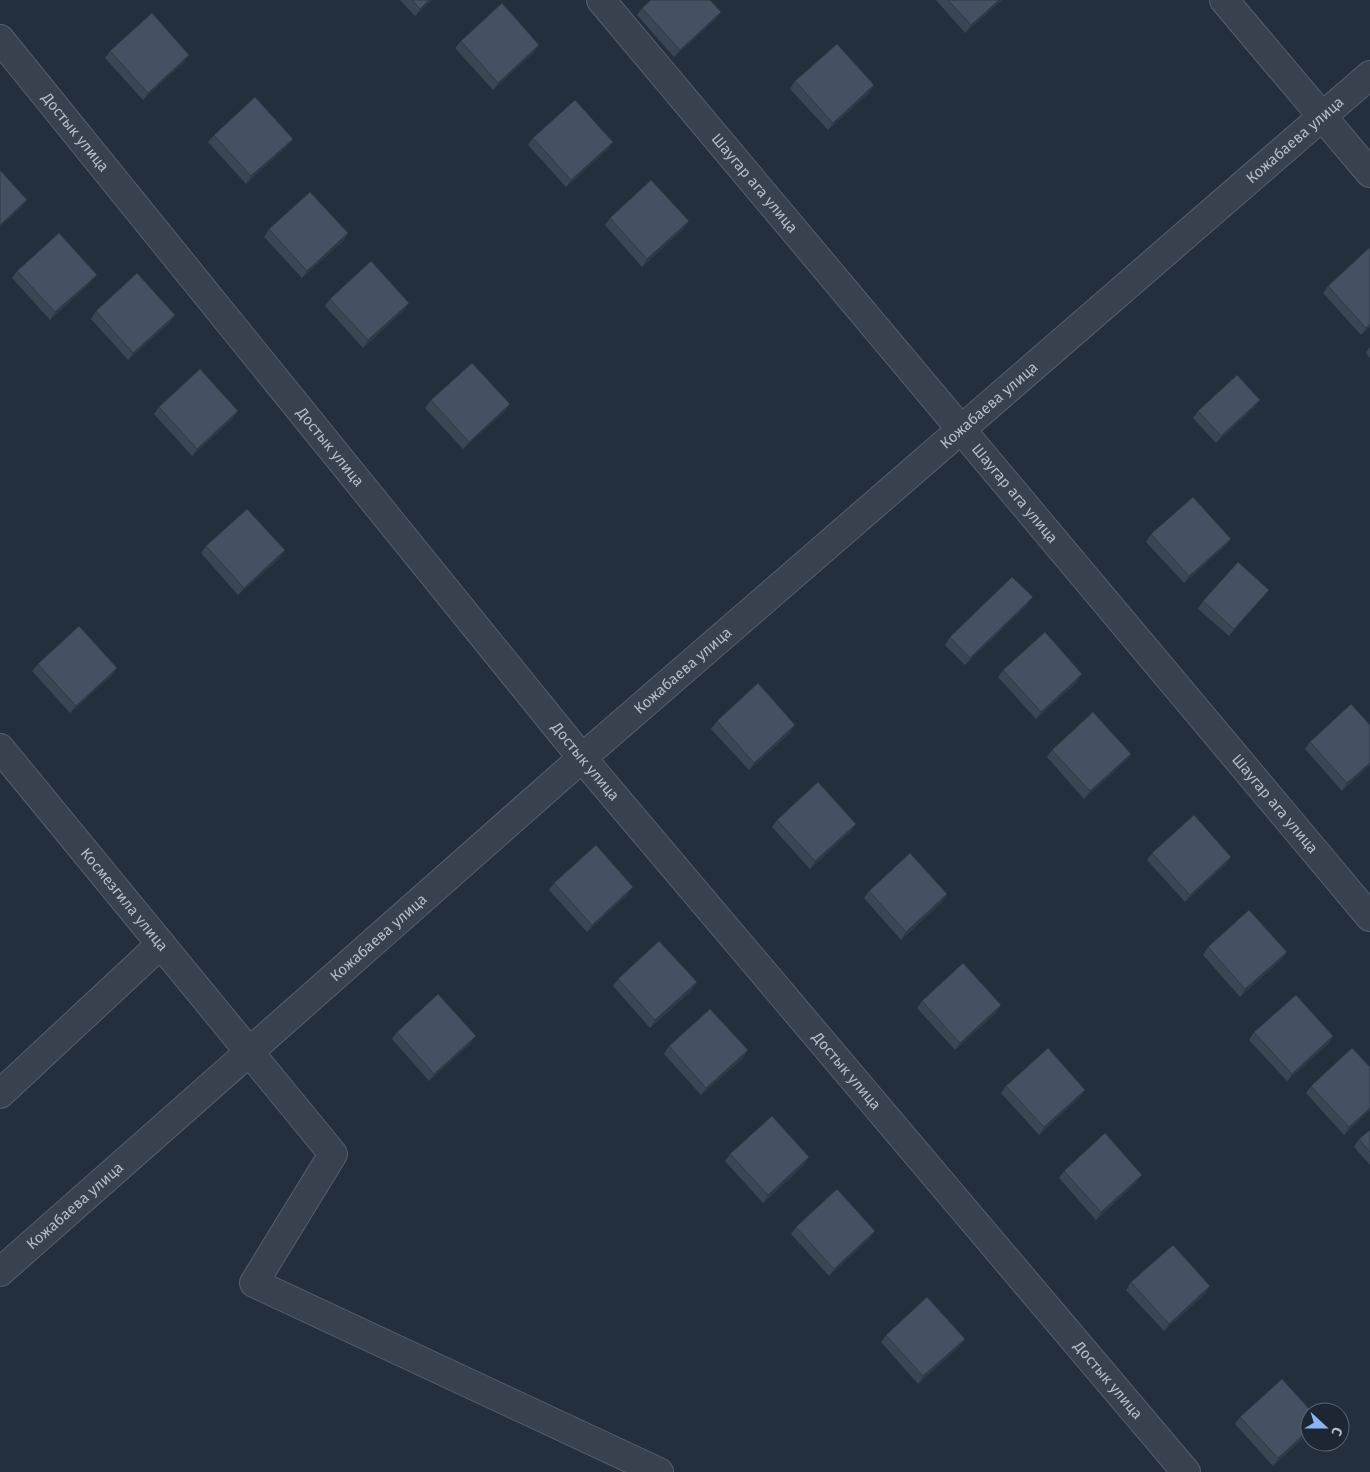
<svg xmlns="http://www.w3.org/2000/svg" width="1370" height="1472" viewBox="0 0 1370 1472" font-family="'Fira Sans',sans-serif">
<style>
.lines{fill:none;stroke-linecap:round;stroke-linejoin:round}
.minor-casing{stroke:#565f6c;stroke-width:30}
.minor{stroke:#38414e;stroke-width:28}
.wall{fill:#3b4654}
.shaded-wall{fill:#303945}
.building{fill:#455162;stroke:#303945}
.labels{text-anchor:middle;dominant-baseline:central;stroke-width:4.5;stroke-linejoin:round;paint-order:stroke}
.street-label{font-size:15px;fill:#b4bcc9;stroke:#1d2633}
</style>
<rect width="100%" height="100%" fill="#242f3e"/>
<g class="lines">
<!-- minor casing -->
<g class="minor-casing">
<g id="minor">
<path id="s1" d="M 601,0 L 1370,917"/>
<path d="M 1224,0 L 1370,173"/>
<path id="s2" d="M 0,39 L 582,758 L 1186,1472"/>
<path id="s3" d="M 0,748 L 333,1154 L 254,1283 L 659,1472"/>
<path d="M 0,1094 L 161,944"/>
<path id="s4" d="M 0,1272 L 582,758 L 1370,75"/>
</g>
</g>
<!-- minor -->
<use href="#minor" class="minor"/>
</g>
<!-- wall -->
<path class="wall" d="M 400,0 L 432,0 L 415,16 Z
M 936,0 L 1002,0 L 965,33 Z
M 642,8 L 716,19 L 674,57 L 637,15 Z
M 461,41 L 539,45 L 534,52 L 493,90 L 455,48 Z
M 110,51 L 184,62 L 143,100 L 105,58 Z
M 795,81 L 869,93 L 828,130 L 790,89 Z
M 214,135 L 293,139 L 287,146 L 246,184 L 208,142 Z
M 533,138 L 613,142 L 607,150 L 566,187 L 528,145 Z
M 610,218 L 689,221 L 683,229 L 642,267 L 605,225 Z
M 269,229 L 348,233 L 343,241 L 302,278 L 264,237 Z
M 17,271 L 91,282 L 50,320 L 12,278 Z
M 1328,286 L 1370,327 L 1361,335 L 1323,293 Z
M 330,299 L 409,303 L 404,310 L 363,348 L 325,306 Z
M 96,311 L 175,315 L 169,323 L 128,360 L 91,319 Z
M 1370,347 L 1370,358 L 1366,353 Z
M 431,400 L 510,404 L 505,411 L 463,449 L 425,408 Z
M 159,407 L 233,418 L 192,456 L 154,414 Z
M 1255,407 L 1216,443 L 1193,418 L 1198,411 Z
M 1151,534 L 1231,539 L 1225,546 L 1184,583 L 1146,542 Z
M 206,546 L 280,558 L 238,595 L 201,553 Z
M 1269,590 L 1263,597 L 1229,636 L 1198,609 L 1203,601 Z
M 1027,605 L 965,665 L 945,645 L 950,637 Z
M 38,664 L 112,675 L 70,713 L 32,671 Z
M 1003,670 L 1077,682 L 1036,719 L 998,677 Z
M 717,721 L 790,733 L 749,770 L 711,729 Z
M 1370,725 L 1370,765 L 1342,791 L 1305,749 L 1310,742 Z
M 1052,750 L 1131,754 L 1126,761 L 1084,799 L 1047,757 Z
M 777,820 L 856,824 L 851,831 L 810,869 L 772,827 Z
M 1152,853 L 1231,857 L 1226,864 L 1185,902 L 1147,860 Z
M 554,883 L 628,894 L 587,932 L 549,890 Z
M 869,891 L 942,902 L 901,940 L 864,898 Z
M 1208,947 L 1287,952 L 1282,959 L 1240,997 L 1203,955 Z
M 618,979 L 692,990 L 650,1028 L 613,986 Z
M 922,1001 L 1001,1005 L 996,1013 L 955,1050 L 917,1008 Z
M 397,1032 L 471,1043 L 429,1081 L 392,1039 Z
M 1254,1032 L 1333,1036 L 1328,1044 L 1287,1081 L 1249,1040 Z
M 669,1046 L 743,1058 L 701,1095 L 664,1054 Z
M 1006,1086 L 1085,1090 L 1080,1097 L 1039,1135 L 1001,1093 Z
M 1311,1086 L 1370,1110 L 1344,1135 L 1306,1093 Z
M 1370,1130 L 1370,1165 L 1354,1147 L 1359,1139 Z
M 730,1154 L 804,1165 L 763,1203 L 725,1161 Z
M 1064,1171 L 1137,1182 L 1096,1220 L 1059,1178 Z
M 796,1227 L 870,1238 L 829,1276 L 791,1234 Z
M 1131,1282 L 1210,1286 L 1205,1294 L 1164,1331 L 1126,1290 Z
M 886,1335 L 960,1346 L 918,1384 L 881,1342 Z
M 1240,1417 L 1310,1432 L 1273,1466 L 1235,1424 Z"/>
<!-- shaded-wall -->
<path class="shaded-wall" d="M 429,0 L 432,0 L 415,16 L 420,9 Z
M 999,0 L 1002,0 L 965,33 L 971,25 Z
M 721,12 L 716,19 L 674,57 L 680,50 Z
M 539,45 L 534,52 L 493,90 L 498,83 Z
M 189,55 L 184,62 L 143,100 L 148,93 Z
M 874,85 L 869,93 L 828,130 L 833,123 Z
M 293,139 L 287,146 L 246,184 L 251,176 Z
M 613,142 L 607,150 L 566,187 L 571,180 Z
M 27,200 L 22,207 L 0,227 L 0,225 Z
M 689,221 L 683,229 L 642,267 L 647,259 Z
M 348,233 L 343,241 L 302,278 L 307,271 Z
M 97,275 L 91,282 L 50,320 L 55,312 Z
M 409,303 L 404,310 L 363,348 L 368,340 Z
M 175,315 L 169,323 L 128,360 L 133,353 Z
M 1370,324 L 1370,327 L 1361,335 L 1366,328 Z
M 1260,400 L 1255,407 L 1216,443 L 1221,436 Z
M 510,404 L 505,411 L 463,449 L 469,442 Z
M 238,411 L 233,418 L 192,456 L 197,449 Z
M 1231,539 L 1225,546 L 1184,583 L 1189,576 Z
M 285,550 L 280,558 L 238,595 L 244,588 Z
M 1269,590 L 1263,597 L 1229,636 L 1234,629 Z
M 1033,597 L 1027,605 L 965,665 L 970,658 Z
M 117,668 L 112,675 L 70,713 L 76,706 Z
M 1082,674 L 1077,682 L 1036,719 L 1041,712 Z
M 795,725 L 790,733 L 749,770 L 754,763 Z
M 1131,754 L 1126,761 L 1084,799 L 1090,791 Z
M 1370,763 L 1370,765 L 1342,791 L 1347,783 Z
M 856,824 L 851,831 L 810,869 L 815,861 Z
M 1231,857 L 1226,864 L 1185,902 L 1190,895 Z
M 633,887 L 628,894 L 587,932 L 592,925 Z
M 947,894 L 942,902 L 901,940 L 906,932 Z
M 1287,952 L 1282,959 L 1240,997 L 1245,989 Z
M 697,982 L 692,990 L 650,1028 L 655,1020 Z
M 1001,1005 L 996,1013 L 955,1050 L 960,1043 Z
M 476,1036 L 471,1043 L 429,1081 L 434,1074 Z
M 1333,1036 L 1328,1044 L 1287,1081 L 1292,1074 Z
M 748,1050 L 743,1058 L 701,1095 L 706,1088 Z
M 1085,1090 L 1080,1097 L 1039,1135 L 1044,1127 Z
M 1370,1108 L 1370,1110 L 1344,1135 L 1349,1127 Z
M 809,1157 L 804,1165 L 763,1203 L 768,1195 Z
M 1142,1175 L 1137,1182 L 1096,1220 L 1101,1212 Z
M 875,1231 L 870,1238 L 829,1276 L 834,1269 Z
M 1210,1286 L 1205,1294 L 1164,1331 L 1169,1324 Z
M 965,1339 L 960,1346 L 918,1384 L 923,1376 Z
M 1310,1429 L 1310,1432 L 1273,1466 L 1278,1458 Z"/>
<!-- building -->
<path class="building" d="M 412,0 L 429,0 L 420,9 Z
M 651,0 L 710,0 L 721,12 L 680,50 L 642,8 Z
M 948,0 L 999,0 L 971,25 Z
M 502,3 L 539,45 L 498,83 L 461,41 Z
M 152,13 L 189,55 L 148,93 L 110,51 Z
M 837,44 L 874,85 L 833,123 L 795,81 Z
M 255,97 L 293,139 L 251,176 L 214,135 Z
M 575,100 L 613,142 L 571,180 L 533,138 Z
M 0,170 L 27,200 L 0,225 Z
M 651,180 L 689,221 L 647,259 L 610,218 Z
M 310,192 L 348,233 L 307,271 L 269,229 Z
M 59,233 L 97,275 L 55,312 L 17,271 Z
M 1369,248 L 1370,249 L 1370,324 L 1366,328 L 1328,286 Z
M 371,261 L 409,303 L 368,340 L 330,299 Z
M 137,273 L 175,315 L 133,353 L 96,311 Z
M 472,363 L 510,404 L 469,442 L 431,400 Z
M 200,369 L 238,411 L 197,449 L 159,407 Z
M 1237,375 L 1260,400 L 1221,436 L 1198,411 Z
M 1193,497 L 1231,539 L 1189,576 L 1151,534 Z
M 247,509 L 285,550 L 244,588 L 206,546 Z
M 1238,562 L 1269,590 L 1234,629 L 1203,601 Z
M 1012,577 L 1033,597 L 970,658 L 950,637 Z
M 79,626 L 117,668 L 76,706 L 38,664 Z
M 1045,632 L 1082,674 L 1041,712 L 1003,670 Z
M 758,683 L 795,725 L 754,763 L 717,721 Z
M 1351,704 L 1370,725 L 1370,763 L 1347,783 L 1310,742 Z
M 1093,712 L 1131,754 L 1090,791 L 1052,750 Z
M 818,782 L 856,824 L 815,861 L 777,820 Z
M 1194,815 L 1231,857 L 1190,895 L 1152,853 Z
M 596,845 L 633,887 L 592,925 L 554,883 Z
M 910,853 L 947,894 L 906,932 L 869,891 Z
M 1249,910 L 1287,952 L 1245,989 L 1208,947 Z
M 659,941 L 697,982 L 655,1020 L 618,979 Z
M 963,963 L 1001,1005 L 960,1043 L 922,1001 Z
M 438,994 L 476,1036 L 434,1074 L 397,1032 Z
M 1296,995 L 1333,1036 L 1292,1074 L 1254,1032 Z
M 710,1009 L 748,1050 L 706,1088 L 669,1046 Z
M 1048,1048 L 1085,1090 L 1044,1127 L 1006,1086 Z
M 1352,1048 L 1370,1067 L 1370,1108 L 1349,1127 L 1311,1086 Z
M 772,1116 L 809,1157 L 768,1195 L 730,1154 Z
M 1370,1130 L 1370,1152 L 1359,1139 Z
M 1105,1133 L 1142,1175 L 1101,1212 L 1064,1171 Z
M 837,1189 L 875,1231 L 834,1269 L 796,1227 Z
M 1173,1245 L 1210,1286 L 1169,1324 L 1131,1282 Z
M 927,1297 L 965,1339 L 923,1376 L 886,1335 Z
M 1282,1379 L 1312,1412 L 1310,1412 L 1310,1429 L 1278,1458 L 1240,1417 Z"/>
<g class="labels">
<!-- street labels -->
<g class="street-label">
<text stroke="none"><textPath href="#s2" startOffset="120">Достык улица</textPath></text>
<text stroke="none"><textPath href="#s4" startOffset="1720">Кожабаева улица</textPath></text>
<text stroke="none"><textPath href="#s1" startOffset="239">Шаугар ага улица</textPath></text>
<text stroke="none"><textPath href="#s4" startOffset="1315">Кожабаева улица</textPath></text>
<text stroke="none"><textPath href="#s2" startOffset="525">Достык улица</textPath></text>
<text stroke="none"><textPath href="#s1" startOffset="644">Шаугар ага улица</textPath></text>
<text stroke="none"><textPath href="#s4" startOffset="910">Кожабаева улица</textPath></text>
<text stroke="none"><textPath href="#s2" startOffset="930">Достык улица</textPath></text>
<text stroke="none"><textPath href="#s1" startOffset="1049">Шаугар ага улица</textPath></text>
<text stroke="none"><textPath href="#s3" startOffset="196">Космезгила улица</textPath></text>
<text stroke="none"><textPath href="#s4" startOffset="505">Кожабаева улица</textPath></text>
<text stroke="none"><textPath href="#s2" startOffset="1335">Достык улица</textPath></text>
<text stroke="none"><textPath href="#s4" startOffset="100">Кожабаева улица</textPath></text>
<text stroke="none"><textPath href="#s2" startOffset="1740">Достык улица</textPath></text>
</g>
</g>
<!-- north arrow -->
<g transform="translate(1325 1427) rotate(111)"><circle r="24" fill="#1d2633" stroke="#59626f"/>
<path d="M0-4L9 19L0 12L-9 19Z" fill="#8ab4f8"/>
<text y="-8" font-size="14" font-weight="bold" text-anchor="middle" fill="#b4bcc9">С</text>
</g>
</svg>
